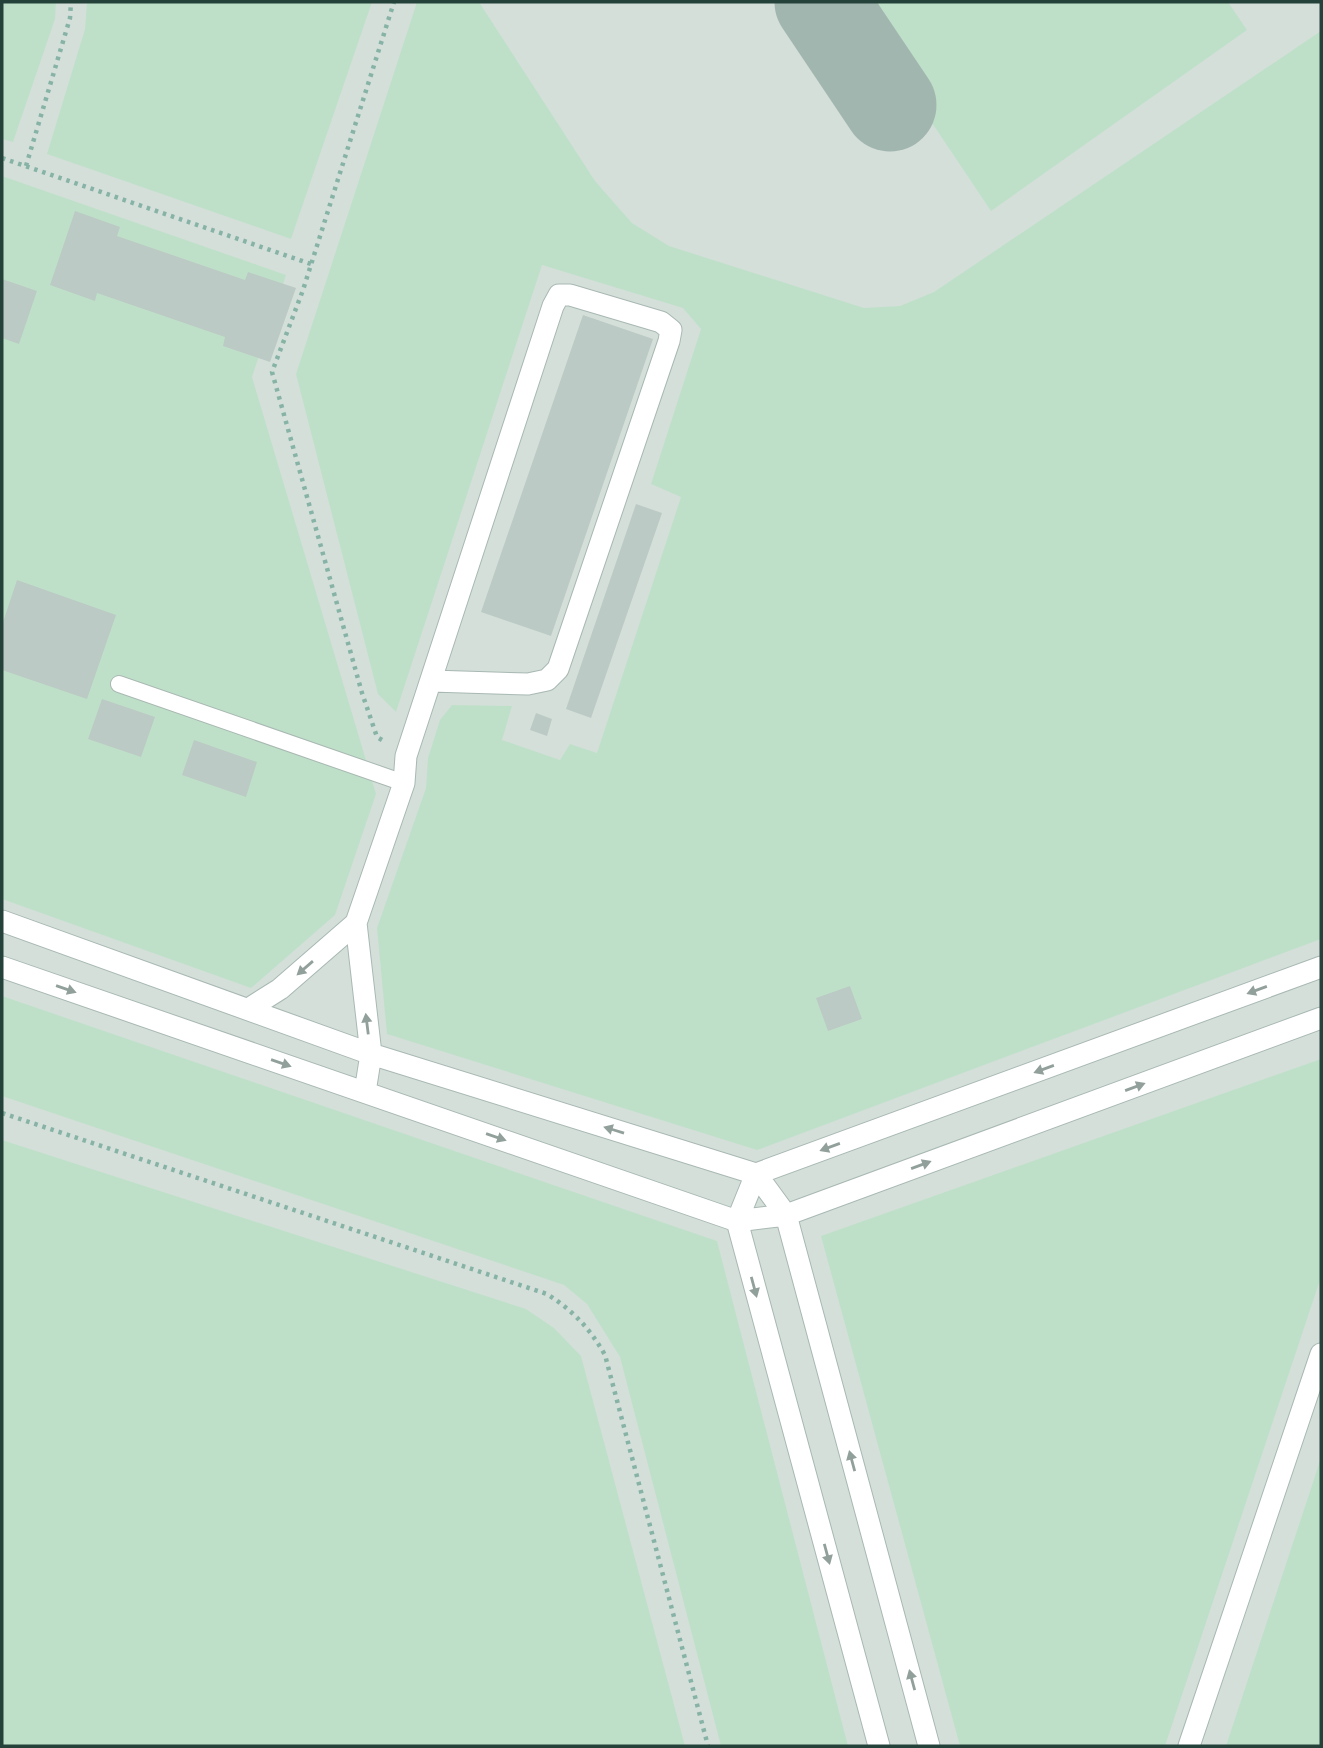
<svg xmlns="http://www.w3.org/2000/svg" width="1323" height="1748" viewBox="0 0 1323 1748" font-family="'Asap Condensed',sans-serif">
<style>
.built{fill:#d4dfda}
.green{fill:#bfe0c8}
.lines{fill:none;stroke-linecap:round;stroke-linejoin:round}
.taxiway{stroke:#a2b6b0;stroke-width:93}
.building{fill:#bbcac4}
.lane-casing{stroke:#a8b8b2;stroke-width:18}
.street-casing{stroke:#a8b8b2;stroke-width:23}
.path{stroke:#86b3a5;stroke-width:4.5;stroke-dasharray:3.5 5;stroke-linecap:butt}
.lane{stroke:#fff;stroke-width:16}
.street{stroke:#fff;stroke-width:21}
.oneway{fill:#92a09c}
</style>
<rect width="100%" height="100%" fill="#e6efeb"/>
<!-- built -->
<path class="built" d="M 2,2 L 1321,2 L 1321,1746 L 2,1746 Z"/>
<!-- green -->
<path class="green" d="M 2,2 L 56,2 L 55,19 L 13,142 L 2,139 Z
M 87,2 L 372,2 L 291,239 L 47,154 L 85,29 Z
M 417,2 L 479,2 L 595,181 L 632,223 L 669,246 L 864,308 L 900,306 L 934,292 L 1321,31 L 1321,939 L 757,1150 L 387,1034 L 377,928 L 426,788 L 428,758 L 440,720 L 452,705 L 512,706 L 502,740 L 560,760 L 570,744 L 597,753 L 681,497 L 651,484 L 701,329 L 683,308 L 542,265 L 396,712 L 378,694 L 296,374 Z
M 851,2 L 1228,2 L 1247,30 L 991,211 Z
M 2,176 L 286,275 L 252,377 L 376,794 L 335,915 L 251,988 L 2,899 Z
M 2,996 L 717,1241 L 848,1746 L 721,1746 L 620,1357 L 587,1304 L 564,1285 L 2,1096 Z
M 1321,1059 L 1321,1277 L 1165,1746 L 960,1746 L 821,1236 Z
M 2,1140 L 526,1309 L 554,1328 L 581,1356 L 685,1746 L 2,1746 Z
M 1321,1458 L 1321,1746 L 1226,1746 Z"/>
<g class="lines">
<!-- taxiway -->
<path class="taxiway" d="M 821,2 L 890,105"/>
</g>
<!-- building -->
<path class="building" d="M 75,211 L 120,227 L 117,236 L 245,280 L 248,272 L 296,288 L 270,362 L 223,346 L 225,337 L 97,293 L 95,301 L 50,285 Z
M 2,279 L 37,291 L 19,344 L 2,338 Z
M 583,315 L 653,339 L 551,636 L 481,612 Z
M 636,504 L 662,513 L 591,718 L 566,709 Z
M 17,580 L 116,615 L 87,699 L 2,670 L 2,625 Z
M 102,699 L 155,717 L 141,757 L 88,739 Z
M 536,713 L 552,719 L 547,736 L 530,730 Z
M 194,740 L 257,762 L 246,797 L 182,775 Z
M 850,986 L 862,1019 L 828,1031 L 816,998 Z"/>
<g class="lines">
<!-- lane casing -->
<g class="lane-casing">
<path id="lane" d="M 119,684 L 404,783"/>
</g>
<!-- street casing -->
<g class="street-casing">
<path id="street" d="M 2,921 L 371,1054 L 756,1174 L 1321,967
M 2,967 L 737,1221 L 786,1215 L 756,1174
M 250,1008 L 280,989 L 356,923
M 365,1092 L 371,1054 L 356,923 L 404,783 L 406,756 L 553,306 L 559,295 L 570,295 L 661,322 L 671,330 L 669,341 L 558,669 L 547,680 L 528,684 L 431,681
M 756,1174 L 737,1221 L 879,1746
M 929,1746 L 786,1215 L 1321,1018
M 1189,1746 L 1321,1354"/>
</g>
<!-- path -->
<path class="path" d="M 2,158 L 311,264
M 26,166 L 70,18 L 71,2
M 382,740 L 377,737 L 362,693 L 272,372 L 303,290 L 394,2
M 2,1113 L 547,1294 C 573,1311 589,1327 605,1355 L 708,1746"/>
<!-- lane -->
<use href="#lane" class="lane"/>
<!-- street -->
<use href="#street" class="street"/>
</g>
<!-- one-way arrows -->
<defs><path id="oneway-solid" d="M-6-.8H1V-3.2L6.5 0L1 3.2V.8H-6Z" transform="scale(1.75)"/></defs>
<g class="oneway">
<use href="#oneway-solid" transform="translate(305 968) rotate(139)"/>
<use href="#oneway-solid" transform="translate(66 989) rotate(19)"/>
<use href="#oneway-solid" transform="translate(1257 990) rotate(160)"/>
<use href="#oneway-solid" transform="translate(367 1024) rotate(-97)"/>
<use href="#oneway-solid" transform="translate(281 1063) rotate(19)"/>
<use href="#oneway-solid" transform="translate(1044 1069) rotate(160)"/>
<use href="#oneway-solid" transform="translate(1135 1087) rotate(-20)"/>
<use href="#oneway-solid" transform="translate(614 1130) rotate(-163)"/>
<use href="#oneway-solid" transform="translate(496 1137) rotate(19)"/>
<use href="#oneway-solid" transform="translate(830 1147) rotate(160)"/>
<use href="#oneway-solid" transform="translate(921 1165) rotate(-20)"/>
<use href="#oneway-solid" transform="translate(754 1287) rotate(75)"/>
<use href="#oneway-solid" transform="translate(852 1461) rotate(-105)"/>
<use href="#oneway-solid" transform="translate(827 1554) rotate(75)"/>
<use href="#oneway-solid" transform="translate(912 1680) rotate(-105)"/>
</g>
<!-- border -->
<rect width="1323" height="1748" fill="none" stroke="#24423a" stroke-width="7"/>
</svg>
